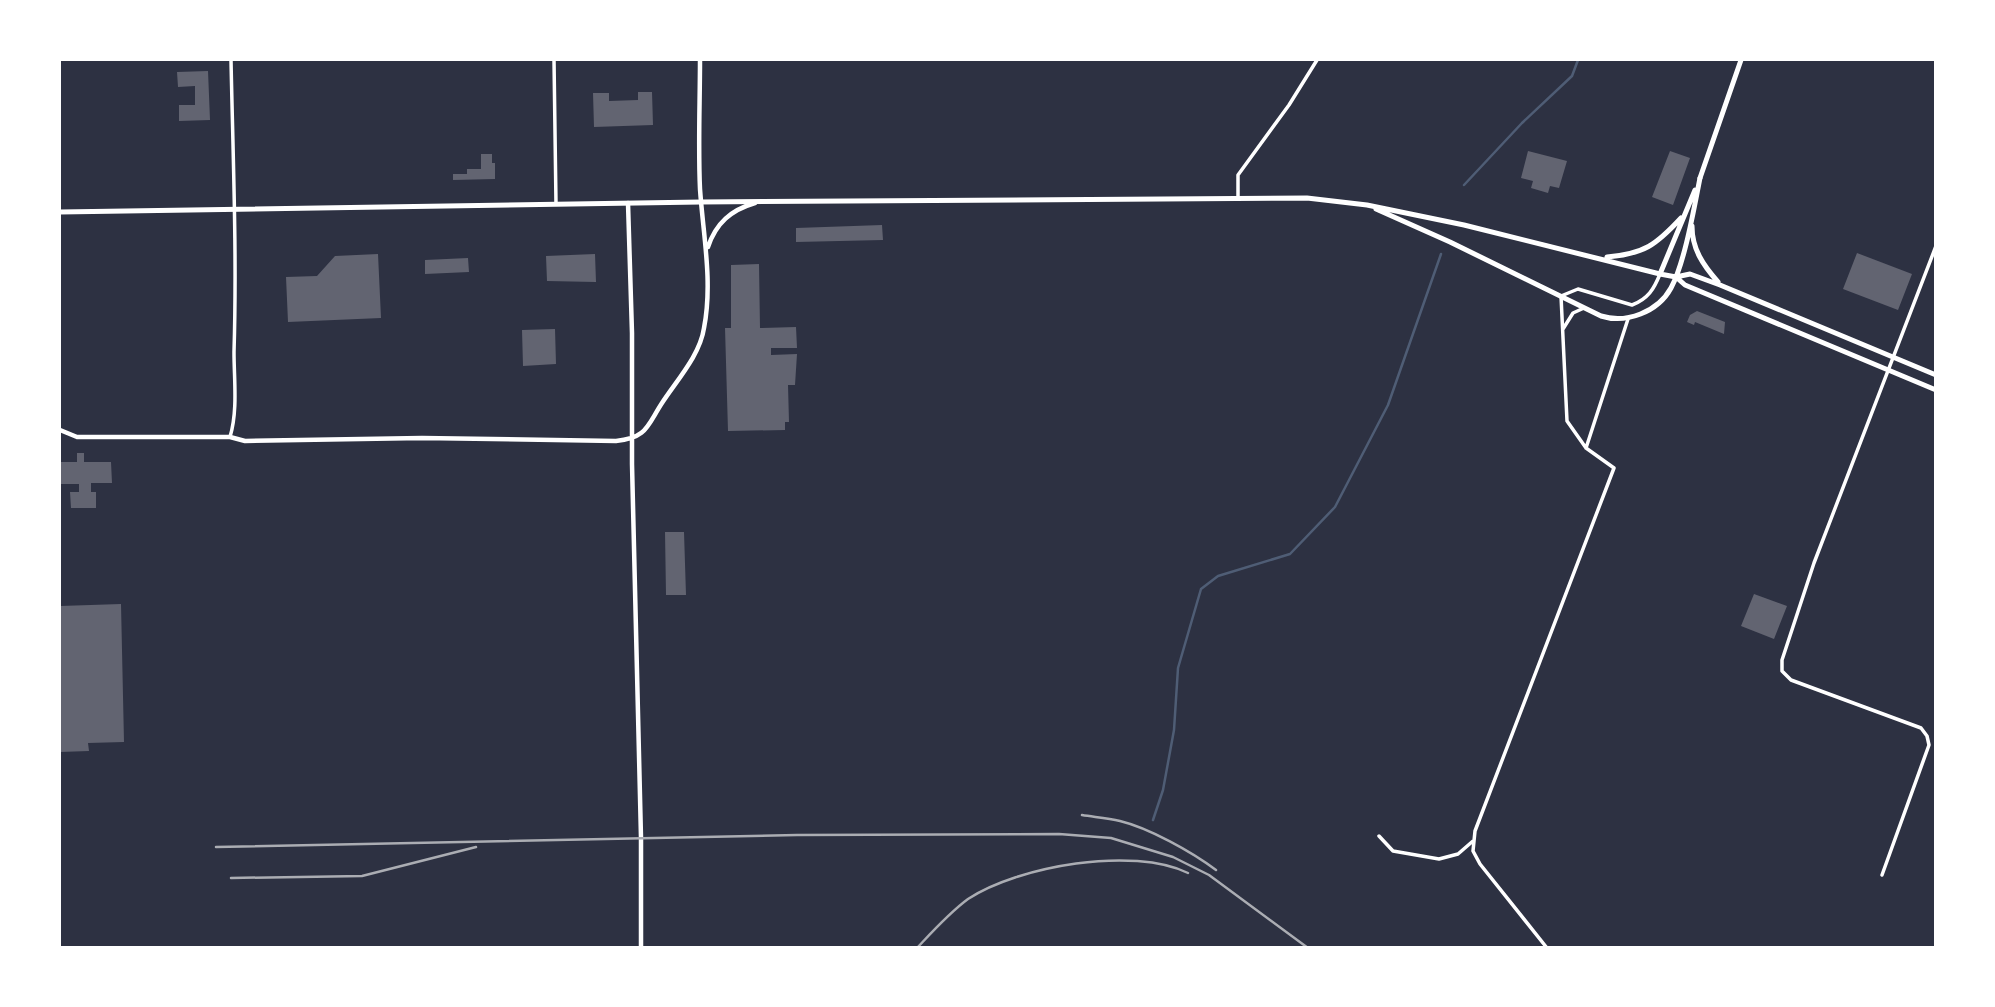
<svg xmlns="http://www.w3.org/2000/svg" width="1995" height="1007" viewBox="0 0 1995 1007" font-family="'Fira Sans Condensed',sans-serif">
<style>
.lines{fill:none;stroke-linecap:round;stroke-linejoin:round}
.stream{stroke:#4f5d75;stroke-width:2.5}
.building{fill:#626471}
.minor{stroke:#fff;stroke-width:3.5}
.tertiary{stroke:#fff;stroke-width:4.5}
.secondary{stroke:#fff;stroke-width:5}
.primary{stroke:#fff;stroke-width:5}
.rail{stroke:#abadb3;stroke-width:2.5}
</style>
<rect width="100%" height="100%" fill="#2d3142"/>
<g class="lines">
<!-- stream -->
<path class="stream" d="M 1464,185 L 1522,123 L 1572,76 L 1578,60
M 1153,820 L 1163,790 L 1174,730 L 1178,668 L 1201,589 L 1218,576 L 1290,554 L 1335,507 L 1388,405 L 1441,254"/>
</g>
<!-- building -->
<path class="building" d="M 208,71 L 210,120 L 179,121 L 179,105 L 195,105 L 195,86 L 178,87 L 177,72 Z
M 638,92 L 652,92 L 653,125 L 594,127 L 593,93 L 609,93 L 609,101 L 638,100 Z
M 1528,151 L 1567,161 L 1559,188 L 1550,186 L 1548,193 L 1531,188 L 1533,181 L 1521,178 Z
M 1670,151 L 1690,158 L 1673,205 L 1652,197 Z
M 481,154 L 492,154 L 492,163 L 495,163 L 495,179 L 453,180 L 453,174 L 467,174 L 467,169 L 481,169 Z
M 882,225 L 883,240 L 796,242 L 796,228 Z
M 1857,253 L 1912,274 L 1898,310 L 1843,289 Z
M 378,254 L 381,318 L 288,322 L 286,277 L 317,276 L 335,256 Z
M 595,254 L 596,282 L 547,281 L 546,256 Z
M 468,258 L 469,272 L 425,274 L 425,260 Z
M 759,264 L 760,328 L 796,327 L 797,348 L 771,348 L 771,355 L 797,354 L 795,385 L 788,385 L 789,422 L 785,422 L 785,430 L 728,431 L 725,328 L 731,328 L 731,265 Z
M 1697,311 L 1725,322 L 1724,334 L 1695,322 L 1694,325 L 1687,322 L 1690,315 Z
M 555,329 L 556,364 L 523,366 L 522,330 Z
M 77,453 L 84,453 L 84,462 L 111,462 L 112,483 L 91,483 L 91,492 L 96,492 L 96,508 L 71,508 L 70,492 L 79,492 L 79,484 L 60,484 L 60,462 L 77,462 Z
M 665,532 L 684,532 L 686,595 L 666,595 Z
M 1754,594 L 1787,606 L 1774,639 L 1741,626 Z
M 121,604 L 124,742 L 88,743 L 89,751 L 60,752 L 60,606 Z"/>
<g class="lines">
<!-- minor -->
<path class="minor" d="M 554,60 L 556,204
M 1238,198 L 1238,175 L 1289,105 L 1317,60
M 1563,329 L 1573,313 L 1584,308
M 230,437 C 238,410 234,380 234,352 C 237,255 233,157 231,60
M 1586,448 L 1628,319
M 1379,836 L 1393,851 L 1439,859 L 1458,854 L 1473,841
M 1882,875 L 1929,745 L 1927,736 L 1921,728 L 1791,680 L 1782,671 L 1782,660 L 1814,563 L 1936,246
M 1547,948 L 1480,864 L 1473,851 L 1475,831 L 1614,468 L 1586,448 L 1567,421 L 1561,296 L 1578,289 L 1632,305 C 1648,299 1654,289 1660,274"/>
<!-- tertiary -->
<path class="tertiary" d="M 628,203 L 632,333 L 632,464 L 641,838 L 641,948
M 708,247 C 716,223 731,210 755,203
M 60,430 L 77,437 L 230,437 L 245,441 L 422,438 L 616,441 C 647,438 647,426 662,403 C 677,380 700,355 704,328 C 713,282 703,234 700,189 C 698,146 700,102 700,60"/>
<!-- secondary -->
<path class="secondary" d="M 1700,178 L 1741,60"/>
<!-- primary -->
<path class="primary" d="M 1376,209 L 1450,242 L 1601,316 C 1626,324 1658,312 1671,288 C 1685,262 1694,208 1700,178
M 60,212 L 701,202 L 1307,198 L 1367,205 L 1464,225 L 1660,274 L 1676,277 L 1690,274 L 1720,285 L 1936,375
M 1692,226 C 1692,249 1703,265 1718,282
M 1607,257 C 1644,254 1656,245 1681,218
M 1660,274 L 1695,190
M 1676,277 L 1685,285 L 1936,390"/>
<!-- rail -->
<path class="rail" d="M 1082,815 C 1094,817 1107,818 1120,821 C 1149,828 1192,852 1216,870
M 216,847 L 797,835 L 1059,834 L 1111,838 L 1173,857 L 1209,875 L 1308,948
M 231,878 L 362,876 L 476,847
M 917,948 C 933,931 949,913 968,899 C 1018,866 1133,846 1188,873"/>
</g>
<!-- border -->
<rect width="1995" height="1007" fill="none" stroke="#ffffff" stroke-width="122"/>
</svg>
